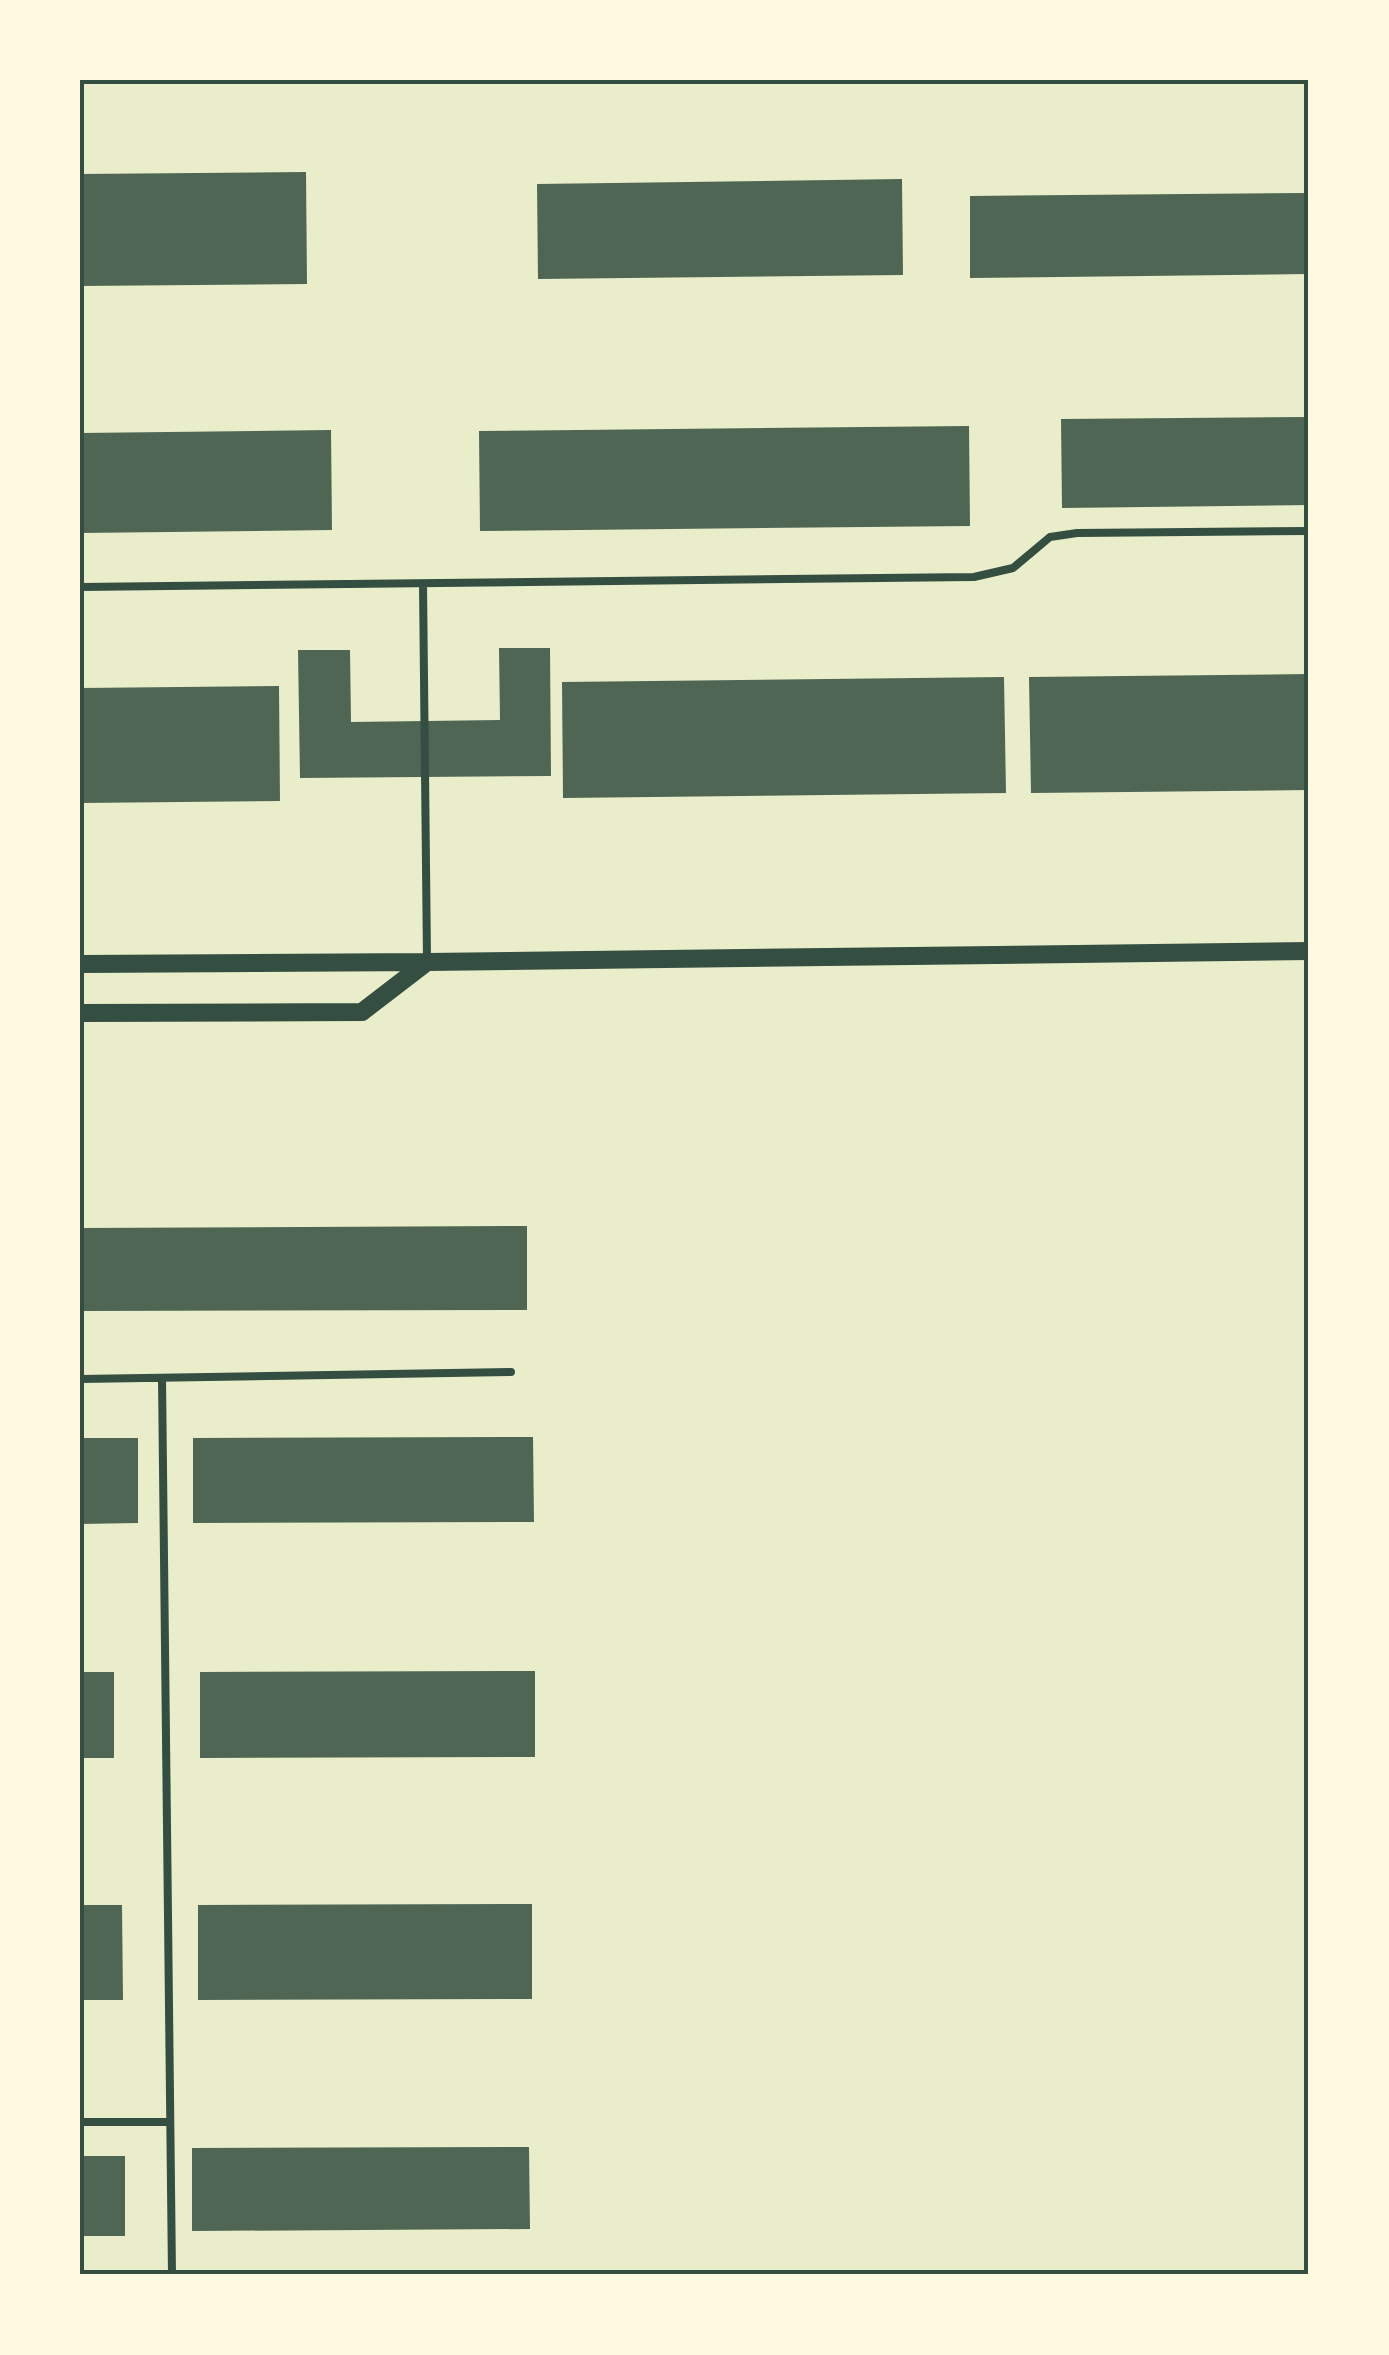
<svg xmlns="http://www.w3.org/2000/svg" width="1389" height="2355" viewBox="0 0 1389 2355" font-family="Signika,sans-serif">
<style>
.building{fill:#4f6655}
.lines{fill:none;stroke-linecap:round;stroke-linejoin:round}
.service{stroke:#344e41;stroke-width:8}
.tertiary{stroke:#344e41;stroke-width:18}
.neatline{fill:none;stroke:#344e41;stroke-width:4}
</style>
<rect width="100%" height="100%" fill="#e9edc9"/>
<!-- building -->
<path class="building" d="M 306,172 L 307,284 L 80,286 L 80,174 Z
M 902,179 L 903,275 L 538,279 L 537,184 Z
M 1309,193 L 1309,274 L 970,278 L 970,196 Z
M 1309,417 L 1309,505 L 1062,508 L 1061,419 Z
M 969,426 L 970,526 L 480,531 L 479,431 Z
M 331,430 L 332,530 L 80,533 L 80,433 Z
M 499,648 L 550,648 L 551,776 L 300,778 L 298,650 L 350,650 L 351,722 L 500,720 Z
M 1309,674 L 1309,790 L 1031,793 L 1029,677 Z
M 1004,677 L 1006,793 L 563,798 L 562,682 Z
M 279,686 L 280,801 L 80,803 L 80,688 Z
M 527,1226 L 527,1310 L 80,1311 L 80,1228 Z
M 533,1437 L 534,1522 L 193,1523 L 193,1438 Z
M 80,1438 L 138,1438 L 138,1523 L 80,1524 Z
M 535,1671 L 535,1757 L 200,1758 L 200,1672 Z
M 80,1672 L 114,1672 L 114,1758 L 80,1758 Z
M 532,1904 L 532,1999 L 198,2000 L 198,1905 Z
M 80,1905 L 122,1905 L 123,2000 L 80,2000 Z
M 529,2147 L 530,2229 L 192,2231 L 192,2148 Z
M 80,2156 L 125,2156 L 125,2236 L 80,2236 Z"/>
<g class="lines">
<!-- service -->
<path class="service" d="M 423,584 L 427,959
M 80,587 L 974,577 L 1013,568 L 1050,537 L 1077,533 L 1309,531
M 162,1378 L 172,2275
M 80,1379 L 511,1372
M 80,2122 L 170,2122"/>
<!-- tertiary -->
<path class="tertiary" d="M 80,964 L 427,962 L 1309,951
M 80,1013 L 362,1012 L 427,962"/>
</g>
<!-- border -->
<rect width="1389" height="2355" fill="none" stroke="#fefae0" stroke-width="165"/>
<rect x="82" y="82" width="1224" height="2190" class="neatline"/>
</svg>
